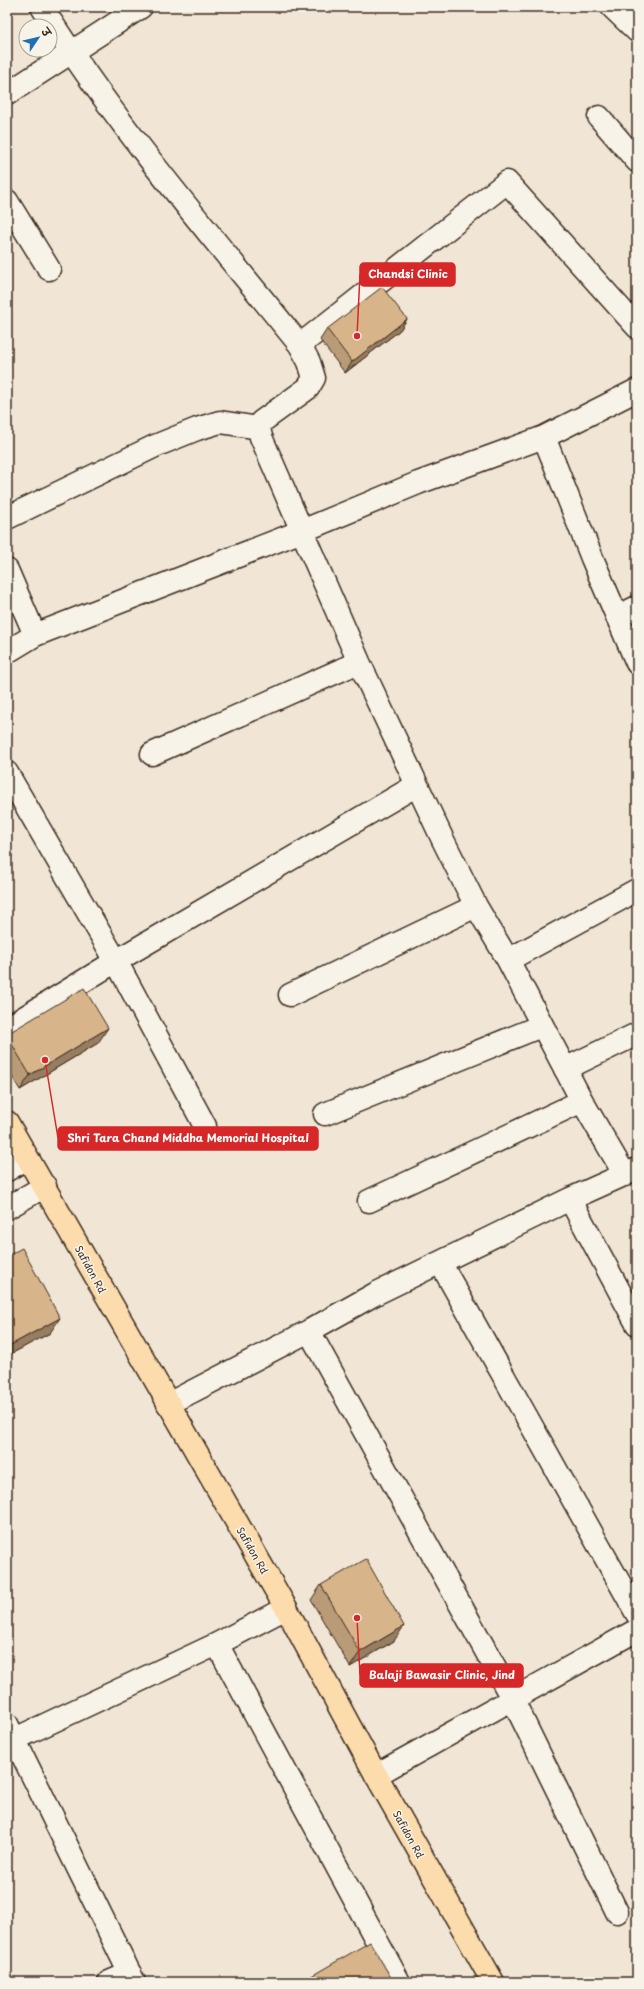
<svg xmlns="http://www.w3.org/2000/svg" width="644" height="1989" viewBox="0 0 644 1989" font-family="'Playpen Sans','Playpen Sans Deva',sans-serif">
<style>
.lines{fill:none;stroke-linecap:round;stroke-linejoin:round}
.minor-casing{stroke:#3b2a1e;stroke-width:25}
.major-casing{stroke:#3b2a1e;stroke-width:25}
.minor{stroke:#f7f3e8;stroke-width:22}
.major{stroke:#fcdcac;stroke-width:22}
.wall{fill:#ba9b77;stroke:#3b2a1e}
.shaded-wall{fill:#977e61;stroke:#3b2a1e}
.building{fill:#d8b48a;stroke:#3b2a1e}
.labels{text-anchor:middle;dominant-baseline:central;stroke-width:3;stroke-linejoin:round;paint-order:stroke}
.street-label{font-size:10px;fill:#3b2a1e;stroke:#f7f3e8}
.leader{fill:none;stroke:#d62828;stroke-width:1.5}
.callout-dot{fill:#d62828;stroke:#f7f3e8;stroke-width:1.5}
.callout{fill:#d62828;stroke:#d62828;stroke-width:1.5}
.callout-label{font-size:11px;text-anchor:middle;font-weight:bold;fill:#fff}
</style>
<rect width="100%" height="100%" fill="#f1e6d5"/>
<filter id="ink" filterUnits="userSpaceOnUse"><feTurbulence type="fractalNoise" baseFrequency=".025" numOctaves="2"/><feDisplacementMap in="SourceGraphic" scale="8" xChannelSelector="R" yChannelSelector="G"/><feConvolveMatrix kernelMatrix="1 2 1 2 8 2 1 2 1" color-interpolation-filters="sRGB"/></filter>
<g filter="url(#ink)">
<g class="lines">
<!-- minor casing -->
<g class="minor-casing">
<path id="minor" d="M 42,7 C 117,127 211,235 300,345 L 309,362 L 314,378 L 308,388 L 261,422 L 259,428 L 261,437 L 359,662 L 443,840 L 476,906 L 508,960 L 582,1101 L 625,1175
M 612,7 L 637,31
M 7,94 L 141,7
M 599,117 L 637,161
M 7,201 L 49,269
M 300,345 L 507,182 L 637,327
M 544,437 L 592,558 L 637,663
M 7,518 L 155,446 L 197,429 L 220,422 L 259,428
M 7,570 L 35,635
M 617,617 L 637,607
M 7,652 L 35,635 L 302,531 L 418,483 L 544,437 L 637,390
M 152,754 L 359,662
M 7,773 L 116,961 L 205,1126
M 508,960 L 637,890
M 290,995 L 476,906
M 7,1028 L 116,961 L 417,785
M 565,1069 L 637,1034
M 325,1114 L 541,1026
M 7,1170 L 27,1158
M 570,1199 L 637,1324
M 369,1201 L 582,1101
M 7,1208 L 45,1186
M 441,1264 L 637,1614
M 309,1331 L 513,1700 L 617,1912
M 168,1404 L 309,1331 L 375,1294 L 570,1199 L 637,1169
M 217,1644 L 399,1982
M 7,1724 L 134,1982
M 15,1739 L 217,1644 L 286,1608
M 376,1775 L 637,1630
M 109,1982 L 130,1973"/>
</g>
<!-- major casing -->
<g class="major-casing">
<path id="major" d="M 7,1122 L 286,1608 L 376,1775 L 493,1982"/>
</g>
<!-- minor -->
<use href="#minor" class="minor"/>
<!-- major -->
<use href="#major" class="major"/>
</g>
<!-- wall -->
<path class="wall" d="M 407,319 L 400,330 L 345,373 L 320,340 L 327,329 Z
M 7,1034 L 98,1043 L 20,1090 L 7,1068 Z
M 7,1256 L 50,1333 L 7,1356 Z
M 321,1585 L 394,1641 L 350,1667 L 311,1600 Z"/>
<!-- shaded-wall -->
<path class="shaded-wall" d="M 407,319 L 400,330 L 345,373 L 352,362 Z
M 108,1028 L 98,1043 L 20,1090 L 30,1075 Z
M 60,1318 L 50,1333 L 7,1356 L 7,1347 Z
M 404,1626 L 394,1641 L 350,1667 L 360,1652 Z"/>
<!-- building -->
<path class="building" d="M 382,287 L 407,319 L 352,362 L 327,329 Z
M 84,988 L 108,1028 L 30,1075 L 7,1036 L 7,1034 Z
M 22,1248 L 60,1318 L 7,1347 L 7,1293 L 10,1292 L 7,1286 L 7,1256 Z
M 366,1559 L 404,1626 L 360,1652 L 321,1585 Z
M 370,1942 L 393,1981 L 392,1982 L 301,1982 Z"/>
</g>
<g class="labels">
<!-- street labels -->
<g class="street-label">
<text transform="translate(91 1269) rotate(61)">Safidon Rd</text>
<text transform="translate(253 1550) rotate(60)">Safidon Rd</text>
<text transform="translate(409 1834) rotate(61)">Safidon Rd</text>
</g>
</g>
<!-- callouts -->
<path class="leader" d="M357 336L360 274M45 1060L58 1138M357 1618L360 1675"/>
<g class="callout-dot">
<circle cx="357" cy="336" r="4"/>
<circle cx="45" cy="1060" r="4"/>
<circle cx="357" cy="1618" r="4"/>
</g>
<g class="callout">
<rect x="360" y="263" width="95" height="23" rx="4"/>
<rect x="58" y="1127" width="260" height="23" rx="4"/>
<rect x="360" y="1664" width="163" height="23" rx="4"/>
</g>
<g class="callout-label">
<text x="408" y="278">Chandsi Clinic</text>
<text x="188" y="1142">Shri Tara Chand Middha Memorial Hospital</text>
<text x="442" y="1679">Balaji Bawasir Clinic, Jind</text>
</g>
<!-- margin -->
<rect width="644" height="1989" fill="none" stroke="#f7f3e8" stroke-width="24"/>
<rect x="12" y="12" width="620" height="1965" fill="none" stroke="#3b2a1e" stroke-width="1.5" filter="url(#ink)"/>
<!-- north arrow -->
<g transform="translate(38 38) rotate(55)"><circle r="19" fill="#f7f3e8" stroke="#aca397"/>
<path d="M0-3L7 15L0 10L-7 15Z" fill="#1f6fb2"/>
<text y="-6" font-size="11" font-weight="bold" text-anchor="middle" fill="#3b2a1e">उ</text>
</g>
</svg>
